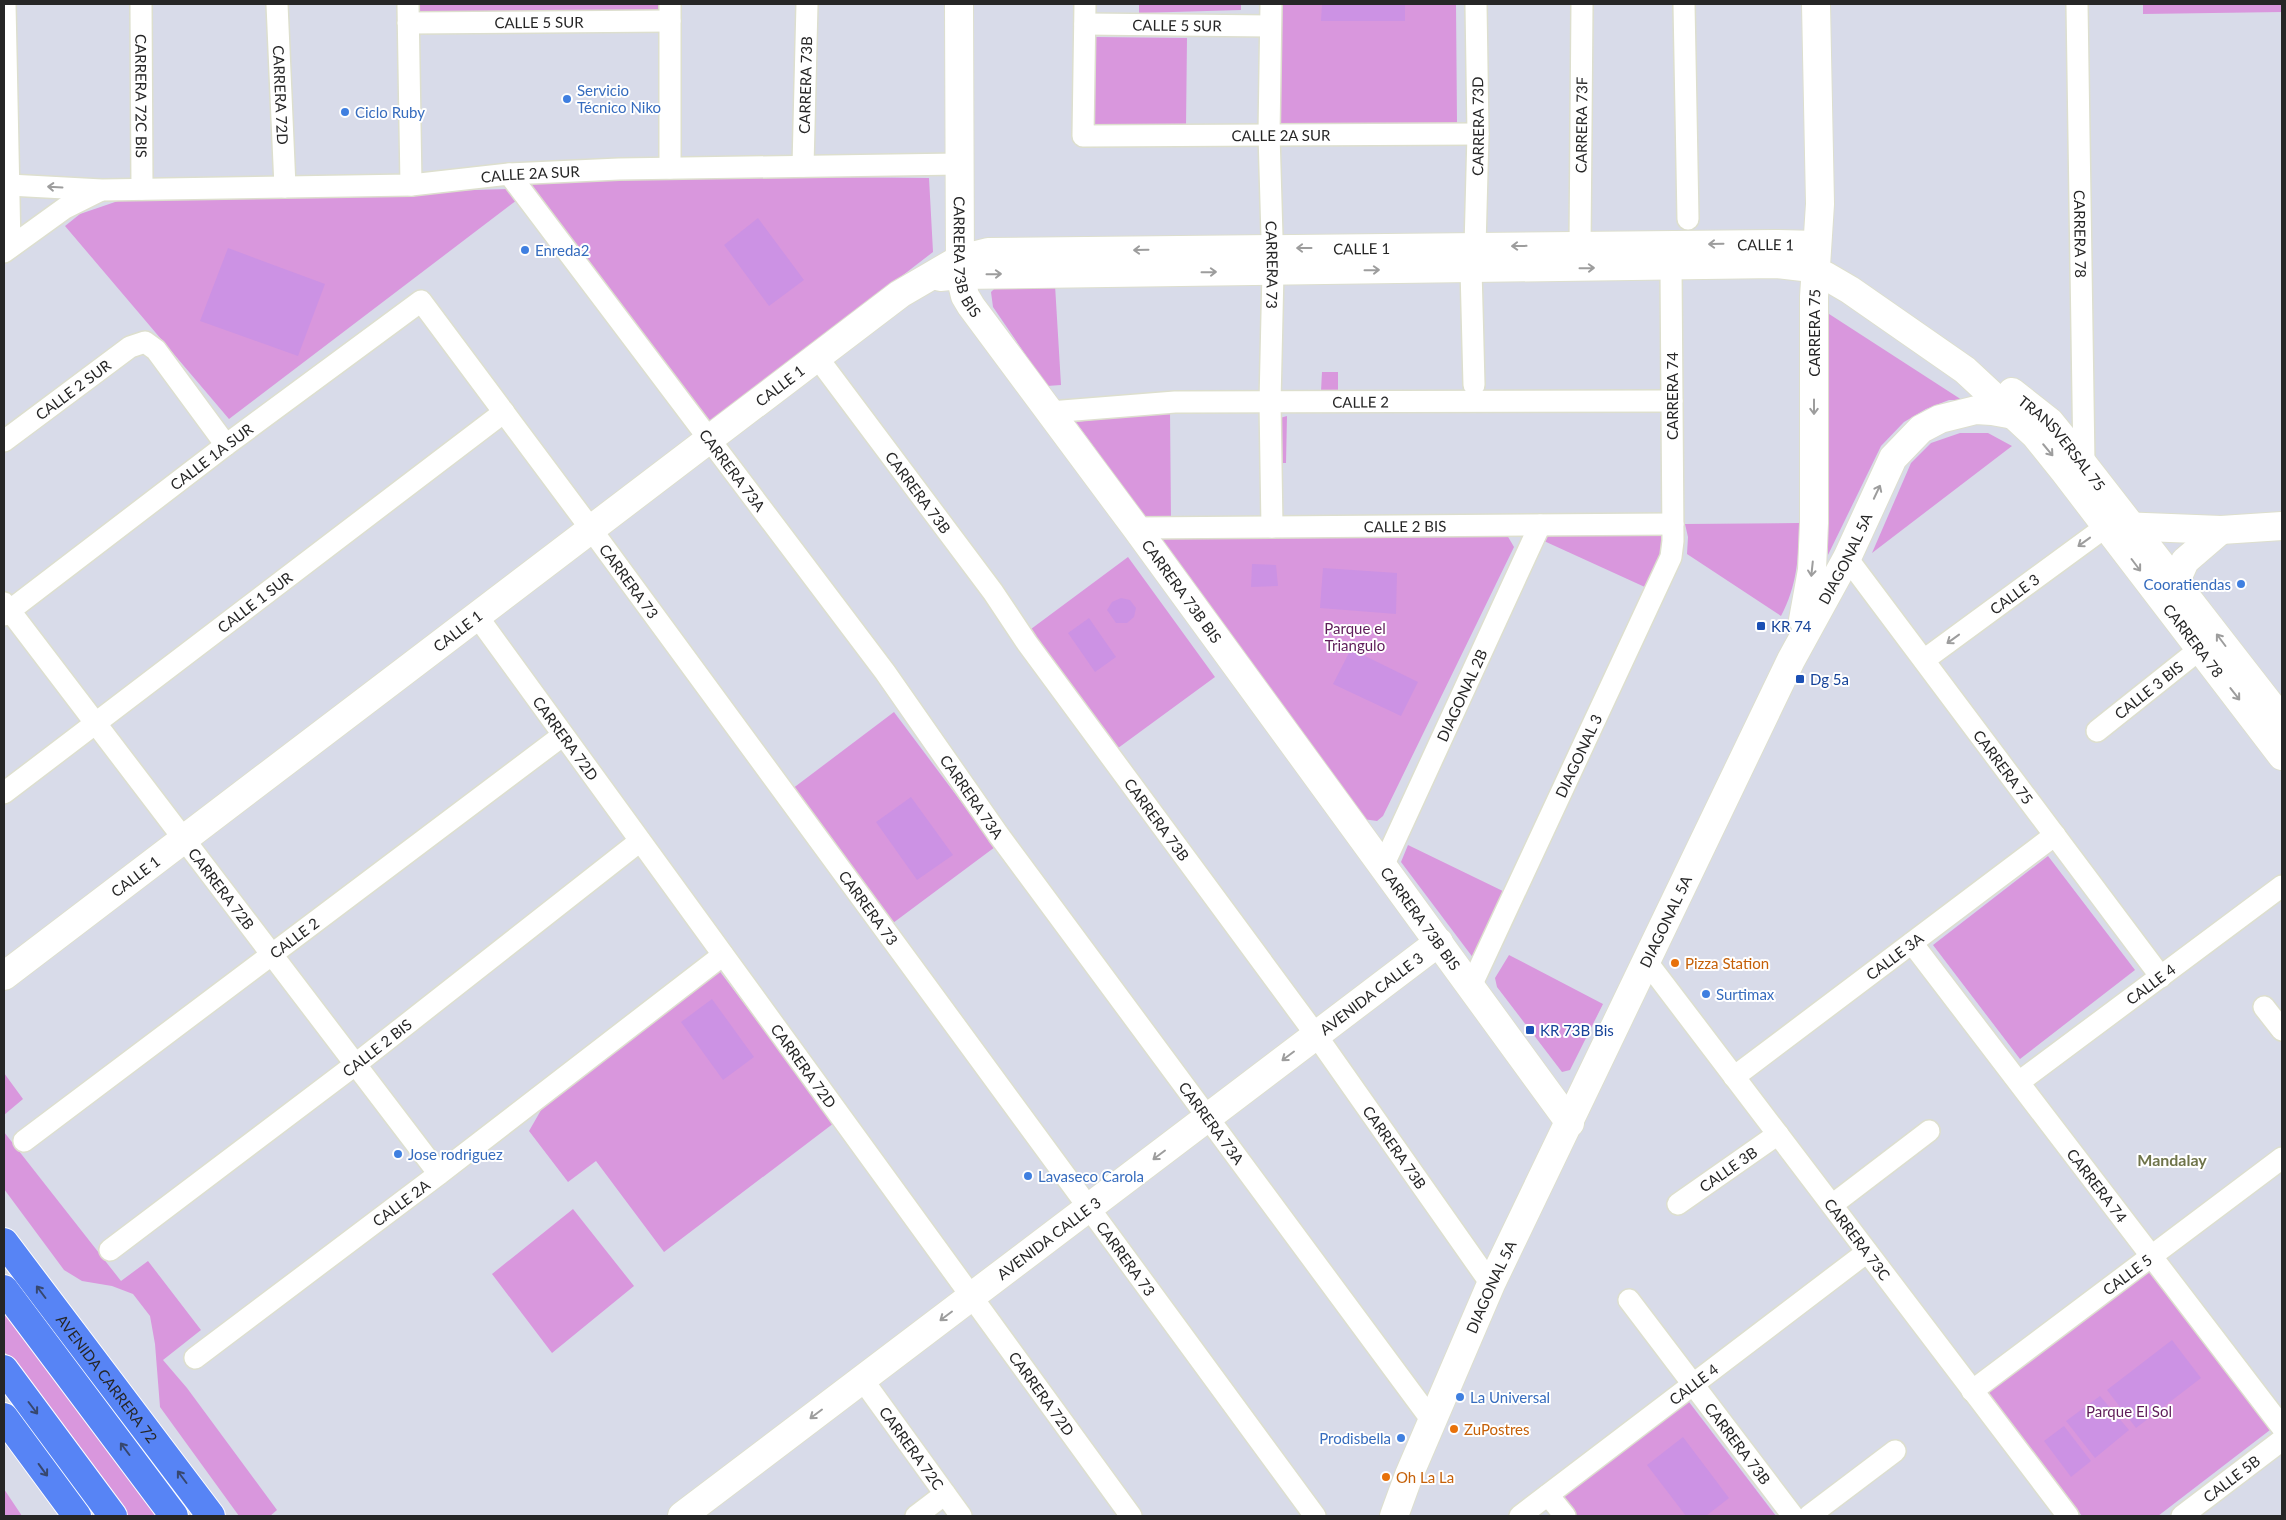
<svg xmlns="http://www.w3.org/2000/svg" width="2286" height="1520" viewBox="0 0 2286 1520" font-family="Lato,sans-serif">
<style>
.green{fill:#d997dd}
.pitch{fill:#cc92e4}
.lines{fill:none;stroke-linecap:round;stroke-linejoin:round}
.street-casing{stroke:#dddfce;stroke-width:24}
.secondary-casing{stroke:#dddfce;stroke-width:30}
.highway-casing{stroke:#fff;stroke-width:30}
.street{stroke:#fff;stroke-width:21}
.secondary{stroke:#fff;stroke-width:28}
.highway{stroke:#5784f5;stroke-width:28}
.oneway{stroke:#9d9d9d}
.oneway2{stroke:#37476e}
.shop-dot{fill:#3f7fe0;stroke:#fff;stroke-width:2}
.transit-dot{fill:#1a4fb4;stroke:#fff;stroke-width:2}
.food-dot{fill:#e8710a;stroke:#fff;stroke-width:2}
.labels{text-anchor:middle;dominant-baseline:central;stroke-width:4;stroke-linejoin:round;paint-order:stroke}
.street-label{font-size:15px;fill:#262626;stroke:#fff}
.shop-label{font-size:15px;fill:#366cbe;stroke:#fff;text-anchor:start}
.transit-label{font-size:15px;fill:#164399;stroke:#fff;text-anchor:start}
.park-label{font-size:15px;fill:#5e1c59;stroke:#fff}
.food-label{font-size:15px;fill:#c56008;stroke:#fff;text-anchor:start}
.neighbourhood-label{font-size:16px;font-weight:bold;fill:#6f744a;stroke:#fff}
</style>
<rect width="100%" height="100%" fill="#d8dbe9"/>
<!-- green -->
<path class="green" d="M 414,4 L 664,4 L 664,13 L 414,14 Z
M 1139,4 L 1241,4 L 1241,10 L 1139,13 Z
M 1280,4 L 1456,4 L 1457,123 L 1281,126 Z
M 2143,4 L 2282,4 L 2282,12 L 2143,14 Z
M 1096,37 L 1187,38 L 1186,127 L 1094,126 Z
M 811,177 L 929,178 L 933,252 L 707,426 L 524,182 Z
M 507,189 L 517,200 L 229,419 L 65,226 L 80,214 L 118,201 Z
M 1055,285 L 1061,385 L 1047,386 L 993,307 L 991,292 L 996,287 Z
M 1826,312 L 1962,400 L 1949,400 L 1926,409 L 1904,422 L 1881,446 L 1828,555 Z
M 1322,372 L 1338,372 L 1338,391 L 1321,391 Z
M 1170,411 L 1171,522 L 1146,519 L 1076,422 Z
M 1287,416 L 1286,463 L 1277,463 L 1280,418 Z
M 1960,433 L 1988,433 L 2012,446 L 1872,553 L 1911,463 L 1931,443 Z
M 1799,523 C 1799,557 1797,586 1781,616 L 1687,554 L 1688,537 L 1685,524 Z
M 1662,528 L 1663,552 L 1647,588 L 1544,541 L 1548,530 Z
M 1158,534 L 1507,535 L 1514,547 L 1383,816 L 1377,821 L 1363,819 L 1156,543 Z
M 1128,557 L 1215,677 L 1114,751 L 1027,632 Z
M 894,712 L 995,847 L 893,923 L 792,789 Z
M 1408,845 L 1509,894 L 1477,963 L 1401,862 Z
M 2048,856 L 2135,970 L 2020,1059 L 1933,945 Z
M 1509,955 L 1603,1004 L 1570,1070 L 1562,1072 L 1497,987 L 1495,978 Z
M 718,969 L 834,1123 L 664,1252 L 596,1161 L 568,1182 L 529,1131 L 548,1098 Z
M 4,1073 L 23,1099 L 4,1115 Z
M 4,1132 L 121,1281 L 148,1261 L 201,1330 L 163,1360 L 187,1388 L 277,1510 L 270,1516 L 239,1516 L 160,1407 L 155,1344 L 150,1316 L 133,1294 L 112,1286 L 82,1281 L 64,1270 L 4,1189 Z
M 573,1209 L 634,1286 L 552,1353 L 492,1274 Z
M 2147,1269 L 2270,1430 L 2158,1516 L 2082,1516 L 1987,1393 Z
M 4,1306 L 163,1516 L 127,1516 L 4,1351 Z
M 1686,1398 L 1776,1516 L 1575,1516 L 1559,1495 Z
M 4,1489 L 22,1516 L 4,1516 Z"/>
<!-- pitch -->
<path class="pitch" d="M 1322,4 L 1405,4 L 1405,21 L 1321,21 Z
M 758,218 L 804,280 L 769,306 L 724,245 Z
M 228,248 L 325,284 L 298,356 L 200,321 Z
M 1252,564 L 1276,565 L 1278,586 L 1251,587 Z
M 1323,568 L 1397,573 L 1396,614 L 1320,608 Z
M 1121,598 L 1130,600 L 1136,608 L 1134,617 L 1127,623 L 1116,623 L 1107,610 L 1112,602 Z
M 1089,618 L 1116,657 L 1095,672 L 1068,633 Z
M 1351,649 L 1418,682 L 1401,716 L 1333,684 Z
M 911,797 L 953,855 L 917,880 L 876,822 Z
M 712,999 L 754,1057 L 723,1080 L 681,1022 Z
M 2172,1340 L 2201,1378 L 2136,1428 L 2107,1390 Z
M 2100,1396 L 2129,1430 L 2095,1458 L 2066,1421 Z
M 2064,1426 L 2091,1461 L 2071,1477 L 2044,1441 Z
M 1683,1437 L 1729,1498 L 1706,1516 L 1686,1516 L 1647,1465 Z"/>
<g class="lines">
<!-- street casing -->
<g class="street-casing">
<g id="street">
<path d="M 5,4 L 10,247"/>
<path id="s1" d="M 141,4 L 142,189"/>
<path id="s2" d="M 277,4 L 285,187"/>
<path d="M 408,4 L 411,185"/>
<path id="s3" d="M 1085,4 L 1083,136 L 1478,134"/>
<path id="s4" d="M 1271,4 L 1269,134 L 1273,271 L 1270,402 L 1272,527"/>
<path d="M 1684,4 L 1688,219"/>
<path id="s5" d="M 2077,4 L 2084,463"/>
<path id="s6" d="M 408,23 L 670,21"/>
<path id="s7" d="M 1085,24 L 1270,26"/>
<path id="s8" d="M 803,166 L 807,4"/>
<path d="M 670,168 L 670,4"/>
<path id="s9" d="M 509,174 L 885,672 L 998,834 L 1433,1422"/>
<path id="s10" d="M 9,185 L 102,190 L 411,185 L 509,174 L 619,169 L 959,164"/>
<path id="s11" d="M 1580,246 L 1582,4"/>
<path id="s12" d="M 1475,247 L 1478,134 L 1476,4"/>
<path d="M 4,252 L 65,208 L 99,191"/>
<path d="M 1471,269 L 1474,385"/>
<path id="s13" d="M 817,357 L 993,592 L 1027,643 L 1316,1035 L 1491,1284"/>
<path id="s14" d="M 1050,412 L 1175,402 L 1672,401"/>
<path id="s15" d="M 4,441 L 130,347 L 145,342 L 156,350 L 226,445"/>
<path id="s16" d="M 1136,528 L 1673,524"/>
<path id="s17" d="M 1847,558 L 2161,977"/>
<path id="s18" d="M 4,603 L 439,1174"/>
<path id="s19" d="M 4,615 L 226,445 L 421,301 L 585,521 L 1315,1516"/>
<path id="s20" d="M 477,616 L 1131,1516"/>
<path id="s21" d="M 1924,660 L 2119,517"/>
<path id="s22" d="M 2097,731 L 2200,649"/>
<path id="s23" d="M 4,793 L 504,412"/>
<path id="s24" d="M 1383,866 L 1540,525"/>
<path id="s25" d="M 1912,943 L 2282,1427"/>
<path id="s26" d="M 1647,962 L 2068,1516"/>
<path id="s27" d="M 1471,986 L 1671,557 L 1673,541 L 1671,267"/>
<path d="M 2264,1007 L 2282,1030"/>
<path id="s28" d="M 1734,1077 L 2055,835"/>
<path id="s29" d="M 2019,1082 L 2282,886"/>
<path id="s30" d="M 24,1141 L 562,736"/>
<path id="s31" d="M 1678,1204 L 1778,1134"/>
<path d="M 1832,1205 L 1929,1131"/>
<path id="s32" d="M 110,1250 L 356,1064 L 640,841"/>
<path id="s33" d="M 1629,1300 L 1793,1516"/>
<path id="s34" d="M 195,1358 L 439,1174 L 723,955"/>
<path id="s35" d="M 862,1379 L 961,1516"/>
<path id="s36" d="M 1972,1391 L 2282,1158"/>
<path d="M 1548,1495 L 1565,1516"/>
<path d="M 916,1516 L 945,1494"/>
<path id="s37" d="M 1520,1516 L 1867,1252"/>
<path d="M 1809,1516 L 1895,1451"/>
<path id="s38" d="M 2182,1516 L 2282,1440"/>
</g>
</g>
<!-- secondary casing -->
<g class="secondary-casing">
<g id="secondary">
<path id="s39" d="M 959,4 L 960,275 L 965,296 L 971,306 L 1136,528 L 1570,1123"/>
<path id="s40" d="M 940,277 L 960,275 L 1776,264 L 1803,267 L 1826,276 L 1850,290 L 1965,370 L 2035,435 L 2064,471 L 2282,756"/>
<path id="s41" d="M 2012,392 L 2050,422 L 2063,438 L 2282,720"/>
<path d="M 2120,526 L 2221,530 L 2282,526"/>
<path d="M 2176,581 L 2185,561 L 2221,530"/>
<path id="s42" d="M 1803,620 L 1812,570 L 1814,523 L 1814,297 L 1820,204 L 1816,4"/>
<path id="s43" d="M 4,976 L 900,294 L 960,259 L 988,252 L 1775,244 L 1817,245"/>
<path id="s44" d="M 682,1516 L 1439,942"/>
<path id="s45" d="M 1394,1516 L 1409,1475 L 1491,1284 L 1791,660 L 1847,558 L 1893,458 L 1921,429 L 1940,419 L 1976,410 L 1992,411 L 2014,415"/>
</g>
</g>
<!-- highway casing -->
<g class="highway-casing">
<g id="highway">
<path id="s46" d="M 4,1242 L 211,1516"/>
<path d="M 4,1289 L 174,1516"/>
<path d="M 4,1369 L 113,1516"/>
<path d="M 4,1417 L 77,1516"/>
</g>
</g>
<!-- street -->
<use href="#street" class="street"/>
<!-- secondary -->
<use href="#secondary" class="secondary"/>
<!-- highway -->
<use href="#highway" class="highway"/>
</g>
<!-- one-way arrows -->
<defs><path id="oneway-shaft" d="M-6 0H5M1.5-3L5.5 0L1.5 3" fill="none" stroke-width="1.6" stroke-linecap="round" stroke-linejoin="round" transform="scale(1.25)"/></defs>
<g class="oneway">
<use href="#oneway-shaft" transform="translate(55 187) rotate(-177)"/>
<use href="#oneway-shaft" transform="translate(1716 244) rotate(179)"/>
<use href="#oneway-shaft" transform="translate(1519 246) rotate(179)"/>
<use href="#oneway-shaft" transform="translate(1304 248) rotate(180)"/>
<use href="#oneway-shaft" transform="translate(1141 250) rotate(179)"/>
<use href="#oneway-shaft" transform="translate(1587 268) rotate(-1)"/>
<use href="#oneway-shaft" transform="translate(1372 270) rotate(-1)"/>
<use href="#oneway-shaft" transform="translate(1209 272) rotate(-1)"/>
<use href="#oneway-shaft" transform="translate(994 274) rotate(-1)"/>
<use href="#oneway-shaft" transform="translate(1814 407) rotate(90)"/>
<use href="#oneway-shaft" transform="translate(2048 450) rotate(50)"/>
<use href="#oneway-shaft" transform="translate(1877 492) rotate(-65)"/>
<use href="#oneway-shaft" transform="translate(2084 542) rotate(144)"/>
<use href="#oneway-shaft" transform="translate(2136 565) rotate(53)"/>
<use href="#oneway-shaft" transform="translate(1812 569) rotate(96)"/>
<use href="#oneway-shaft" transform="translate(1953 639) rotate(144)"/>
<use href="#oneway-shaft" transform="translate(2221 640) rotate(-127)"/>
<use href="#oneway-shaft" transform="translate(2235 694) rotate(52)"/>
<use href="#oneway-shaft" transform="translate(1288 1056) rotate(143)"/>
<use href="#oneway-shaft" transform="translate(1159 1155) rotate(143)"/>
<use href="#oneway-shaft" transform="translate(946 1316) rotate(143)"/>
<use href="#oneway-shaft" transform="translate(816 1414) rotate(143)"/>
</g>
<g class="oneway2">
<use href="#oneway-shaft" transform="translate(41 1292) rotate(-127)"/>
<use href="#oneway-shaft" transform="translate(33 1408) rotate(53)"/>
<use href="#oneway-shaft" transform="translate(125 1449) rotate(-127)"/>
<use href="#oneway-shaft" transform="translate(43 1470) rotate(54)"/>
<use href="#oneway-shaft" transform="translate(182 1477) rotate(-127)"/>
</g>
<!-- markers -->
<g class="shop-dot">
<circle cx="567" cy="99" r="5"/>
<circle cx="345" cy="112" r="5"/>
<circle cx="525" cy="250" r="5"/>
<circle cx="2241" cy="584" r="5"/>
<circle cx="1706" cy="994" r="5"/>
<circle cx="398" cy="1154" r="5"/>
<circle cx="1028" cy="1176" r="5"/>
<circle cx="1460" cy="1397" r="5"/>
<circle cx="1401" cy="1438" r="5"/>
</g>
<g class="transit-dot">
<rect x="1756" y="621" width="10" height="10" rx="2.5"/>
<rect x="1795" y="674" width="10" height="10" rx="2.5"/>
<rect x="1525" y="1025" width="10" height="10" rx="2.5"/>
</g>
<g class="food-dot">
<circle cx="1675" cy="963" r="5"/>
<circle cx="1454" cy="1429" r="5"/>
<circle cx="1386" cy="1477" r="5"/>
</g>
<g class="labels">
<!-- street labels -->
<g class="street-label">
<text stroke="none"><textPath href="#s6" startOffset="131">CALLE 5 SUR</textPath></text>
<text stroke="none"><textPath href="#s7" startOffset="92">CALLE 5 SUR</textPath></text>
<text stroke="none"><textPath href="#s8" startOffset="81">CARRERA 73B</textPath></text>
<text stroke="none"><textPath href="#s2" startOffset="91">CARRERA 72D</textPath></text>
<text stroke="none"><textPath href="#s1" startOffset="92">CARRERA 72C BIS</textPath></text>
<text stroke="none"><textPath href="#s12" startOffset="121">CARRERA 73D</textPath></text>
<text stroke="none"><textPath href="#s11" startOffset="121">CARRERA 73F</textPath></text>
<text stroke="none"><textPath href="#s3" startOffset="330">CALLE 2A SUR</textPath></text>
<text stroke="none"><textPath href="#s10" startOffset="522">CALLE 2A SUR</textPath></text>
<text stroke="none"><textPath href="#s5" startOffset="230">CARRERA 78</textPath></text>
<text stroke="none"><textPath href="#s43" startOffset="2002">CALLE 1</textPath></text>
<text stroke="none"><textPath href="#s43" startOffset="1598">CALLE 1</textPath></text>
<text stroke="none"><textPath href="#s39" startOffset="254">CARRERA 73B BIS</textPath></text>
<text stroke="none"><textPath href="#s4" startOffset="261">CARRERA 73</textPath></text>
<text stroke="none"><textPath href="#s42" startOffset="288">CARRERA 75</textPath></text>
<text stroke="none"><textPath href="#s43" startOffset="975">CALLE 1</textPath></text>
<text stroke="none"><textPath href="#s15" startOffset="86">CALLE 2 SUR</textPath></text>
<text transform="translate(1672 396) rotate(-90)">CARRERA 74</text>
<text stroke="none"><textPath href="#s14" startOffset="311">CALLE 2</textPath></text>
<text stroke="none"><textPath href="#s41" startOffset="72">TRANSVERSAL 75</textPath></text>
<text stroke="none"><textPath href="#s19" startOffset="261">CALLE 1A SUR</textPath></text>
<text stroke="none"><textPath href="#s9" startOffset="371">CARRERA 73A</textPath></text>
<text stroke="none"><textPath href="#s13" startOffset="169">CARRERA 73B</textPath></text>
<text stroke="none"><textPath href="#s16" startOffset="269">CALLE 2 BIS</textPath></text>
<text stroke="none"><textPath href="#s45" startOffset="1059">DIAGONAL 5A</textPath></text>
<text stroke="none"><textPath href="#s19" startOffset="871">CARRERA 73</textPath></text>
<text stroke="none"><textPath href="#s39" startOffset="659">CARRERA 73B BIS</textPath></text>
<text stroke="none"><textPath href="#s21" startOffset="112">CALLE 3</textPath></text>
<text stroke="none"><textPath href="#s23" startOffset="315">CALLE 1 SUR</textPath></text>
<text stroke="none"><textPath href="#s43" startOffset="570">CALLE 1</textPath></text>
<text stroke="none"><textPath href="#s40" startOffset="1411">CARRERA 78</textPath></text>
<text stroke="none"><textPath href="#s22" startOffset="66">CALLE 3 BIS</textPath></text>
<text stroke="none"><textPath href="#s24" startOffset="188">DIAGONAL 2B</textPath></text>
<text stroke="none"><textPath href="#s20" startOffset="151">CARRERA 72D</textPath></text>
<text stroke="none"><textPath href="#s27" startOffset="254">DIAGONAL 3</textPath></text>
<text stroke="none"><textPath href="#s17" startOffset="261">CARRERA 75</textPath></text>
<text stroke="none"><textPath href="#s9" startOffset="776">CARRERA 73A</textPath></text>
<text stroke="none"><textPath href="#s13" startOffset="574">CARRERA 73B</textPath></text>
<text stroke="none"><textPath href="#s43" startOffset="165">CALLE 1</textPath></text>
<text stroke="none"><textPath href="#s18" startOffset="359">CARRERA 72B</textPath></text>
<text stroke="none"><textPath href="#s19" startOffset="1276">CARRERA 73</textPath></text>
<text stroke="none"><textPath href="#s39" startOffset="1064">CARRERA 73B BIS</textPath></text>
<text stroke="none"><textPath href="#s45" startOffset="654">DIAGONAL 5A</textPath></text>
<text stroke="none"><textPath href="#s30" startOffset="338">CALLE 2</textPath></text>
<text stroke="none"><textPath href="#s28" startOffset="201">CALLE 3A</textPath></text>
<text stroke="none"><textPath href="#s29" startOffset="164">CALLE 4</textPath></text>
<text stroke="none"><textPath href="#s44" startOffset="865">AVENIDA CALLE 3</textPath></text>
<text stroke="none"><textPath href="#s32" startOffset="335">CALLE 2 BIS</textPath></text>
<text stroke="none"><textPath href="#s20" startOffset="556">CARRERA 72D</textPath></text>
<text stroke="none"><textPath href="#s9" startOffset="1181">CARRERA 73A</textPath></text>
<text stroke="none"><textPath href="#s13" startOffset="979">CARRERA 73B</textPath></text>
<text stroke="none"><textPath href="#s31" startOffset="61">CALLE 3B</textPath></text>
<text stroke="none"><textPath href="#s25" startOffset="305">CARRERA 74</textPath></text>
<text stroke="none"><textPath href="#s34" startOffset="258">CALLE 2A</textPath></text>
<text stroke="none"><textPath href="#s44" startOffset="460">AVENIDA CALLE 3</textPath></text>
<text stroke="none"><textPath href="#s26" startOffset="348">CARRERA 73C</textPath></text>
<text stroke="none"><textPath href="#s19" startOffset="1711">CARRERA 73</textPath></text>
<text stroke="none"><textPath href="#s36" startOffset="194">CALLE 5</textPath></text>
<text stroke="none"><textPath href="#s45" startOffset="249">DIAGONAL 5A</textPath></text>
<text stroke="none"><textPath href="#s46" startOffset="171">AVENIDA CARRERA 72</textPath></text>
<text stroke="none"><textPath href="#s37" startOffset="218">CALLE 4</textPath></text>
<text stroke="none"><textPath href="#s20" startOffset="961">CARRERA 72D</textPath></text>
<text stroke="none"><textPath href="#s33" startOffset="180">CARRERA 73B</textPath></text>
<text stroke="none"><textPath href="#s35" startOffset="85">CARRERA 72C</textPath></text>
<text stroke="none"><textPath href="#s38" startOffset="62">CALLE 5B</textPath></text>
</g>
<!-- shop labels -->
<g class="shop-label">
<text x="577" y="90">Servicio<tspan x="577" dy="17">Técnico Niko</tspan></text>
<text x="355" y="112">Ciclo Ruby</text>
<text x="535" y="250">Enreda2</text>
<text x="2231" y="584" text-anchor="end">Cooratiendas</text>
<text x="1716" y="994">Surtimax</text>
<text x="408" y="1154">Jose rodriguez</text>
<text x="1038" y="1176">Lavaseco Carola</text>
<text x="1470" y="1397">La Universal</text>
<text x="1391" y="1438" text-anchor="end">Prodisbella</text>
</g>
<!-- transit labels -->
<g class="transit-label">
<text x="1771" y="626">KR 74</text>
<text x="1810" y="679">Dg 5a</text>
<text x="1540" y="1030">KR 73B Bis</text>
</g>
<!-- park labels -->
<g class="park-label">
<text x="1355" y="628">Parque el<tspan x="1355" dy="17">Triangulo</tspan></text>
<text x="2129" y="1411">Parque El Sol</text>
</g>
<!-- food labels -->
<g class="food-label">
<text x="1685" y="963">Pizza Station</text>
<text x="1464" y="1429">ZuPostres</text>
<text x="1396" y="1477">Oh La La</text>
</g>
<!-- neighbourhood labels -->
<g class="neighbourhood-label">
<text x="2172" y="1159">Mandalay</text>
</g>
</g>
<!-- border -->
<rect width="2286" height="1520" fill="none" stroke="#262626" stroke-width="10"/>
</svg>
